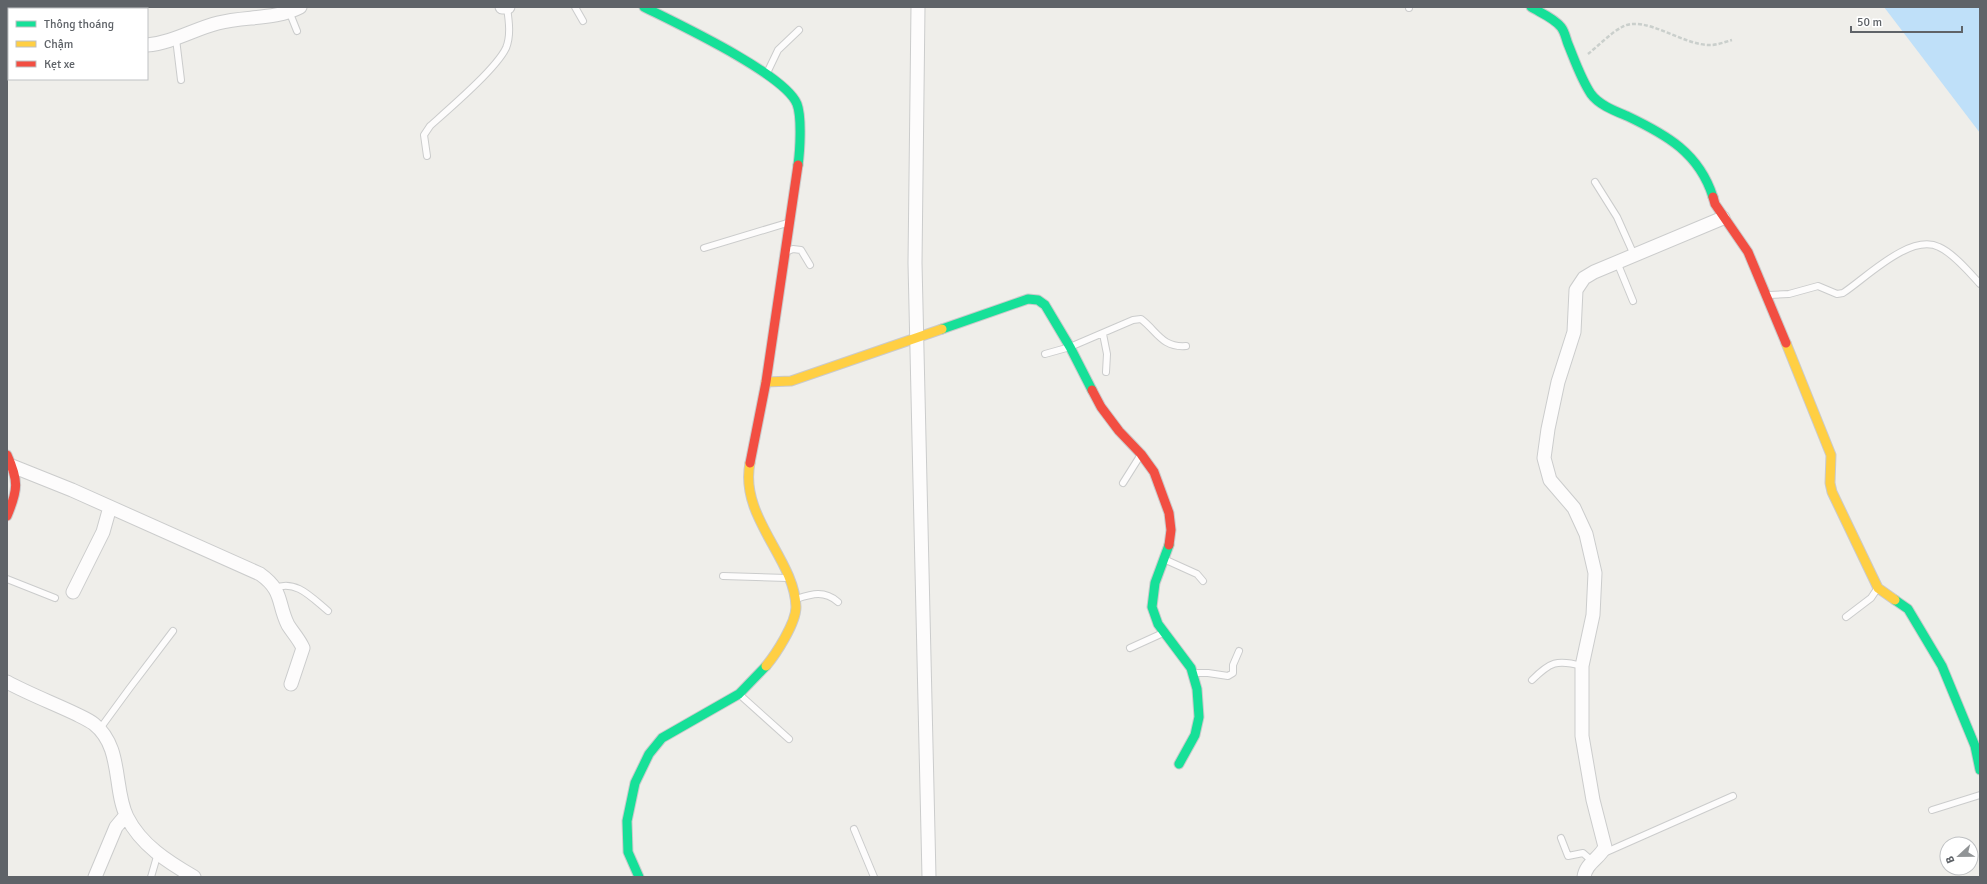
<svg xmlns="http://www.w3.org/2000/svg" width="1987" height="884" viewBox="0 0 1987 884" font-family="Signika,sans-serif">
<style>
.water{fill:#bfe0f9}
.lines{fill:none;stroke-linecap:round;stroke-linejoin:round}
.lane-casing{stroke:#cbcccc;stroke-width:8}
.street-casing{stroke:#cbcccc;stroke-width:15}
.fast-casing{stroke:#cacacb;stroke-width:11}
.slow-casing{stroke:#cacacb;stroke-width:11}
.jam-casing{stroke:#cacacb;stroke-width:11}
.path{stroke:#cacfcc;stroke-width:2.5;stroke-dasharray:4 2;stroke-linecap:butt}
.lane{stroke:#fdfcfc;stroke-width:6}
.street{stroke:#fdfcfc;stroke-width:13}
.fast{stroke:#16e098;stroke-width:9}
.slow{stroke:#ffcf43;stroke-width:9}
.jam{stroke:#f24e42;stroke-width:9}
</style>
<rect width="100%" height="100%" fill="#efeeea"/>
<!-- water -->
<path class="water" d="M 1884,7 L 1980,7 L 1980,133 Z"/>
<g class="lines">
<!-- lane casing -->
<g class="lane-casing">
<path id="lane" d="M 575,7 L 583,21
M 1409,8 L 1409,7
M 289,11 L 297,31
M 176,39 L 181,80
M 767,73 L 778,50 L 799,30
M 427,156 L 424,135 L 430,126 C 449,109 496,69 506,48 C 511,36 509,21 507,8
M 1595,182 L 1617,217 L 1634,255
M 704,248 L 787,223
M 788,251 L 793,249 L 801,250 L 810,265
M 1617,262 L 1633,301
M 1769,295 L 1789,294 L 1818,286 L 1837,294 L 1843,293 C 1866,278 1910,233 1939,247 C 1953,253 1970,273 1980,284
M 1103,334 L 1107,354 L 1106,372
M 1045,354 L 1070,347 L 1133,320 L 1141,319 C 1157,331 1162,348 1186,346
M 1123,483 L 1140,456
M 1166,560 L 1197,574 L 1203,581
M 723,576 L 787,578
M 7,579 L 55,598
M 275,588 C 296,579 312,598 328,611
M 796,599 C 812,594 824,590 838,602
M 1846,617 L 1871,598 L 1877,589
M 1130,648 L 1163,633
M 1194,673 L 1208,673 L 1228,676 L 1233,673 L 1233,665 L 1239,651
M 1532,680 C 1550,662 1557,659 1582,666
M 740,695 L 789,739
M 99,730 L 129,689 L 173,631
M 1932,810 L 1980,795
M 854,829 L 874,877
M 1561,838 L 1568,856 L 1583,853 L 1592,861
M 1604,853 L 1733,796
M 151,877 L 158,853"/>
</g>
<!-- street casing -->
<g class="street-casing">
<path id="street" d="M 502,7 L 508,7
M 918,7 L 915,263 L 929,877
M 7,37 L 9,37
M 147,45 C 172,43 194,29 218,23 C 245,16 275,20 300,7
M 12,466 L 72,490 L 260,574 C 284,591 277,603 288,625 C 293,633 299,639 303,648 L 291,684
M 73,592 L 103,532 L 110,507
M 7,682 C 29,694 53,703 76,714 C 82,717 89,720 94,724 C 123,747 113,789 127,817 C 141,845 168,862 194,877
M 95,877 L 116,827 L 126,815
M 1584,877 C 1586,863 1599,859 1605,847 L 1593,800 L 1582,736 L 1582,666 L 1593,615 L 1595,573 L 1586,534 L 1574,508 L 1550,480 L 1544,458 L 1548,429 L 1558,382 L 1574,332 L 1576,290 L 1584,278 L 1594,272 L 1723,218"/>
</g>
<!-- fast casing -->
<g class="fast-casing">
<path id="fast" d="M 644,7 C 676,23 785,74 797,104 C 802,117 800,151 798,165
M 1531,7 C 1541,13 1554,18 1561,27 C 1565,32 1566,39 1568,44 C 1575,61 1581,79 1591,94 C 1599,105 1615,111 1627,116 C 1667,135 1699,153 1713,197
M 942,329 L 1028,299 L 1038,300 L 1045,305 L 1070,347 L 1092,390
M 1169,545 L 1155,583 L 1152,607 L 1158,624 L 1191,668 L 1197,689 L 1199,717 L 1195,735 L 1179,764
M 1895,600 L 1908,609 L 1942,666 L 1975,746 L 1980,770
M 639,877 L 628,852 L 627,821 L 635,783 L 649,754 L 662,738 L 739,694 L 766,666"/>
</g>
<!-- slow casing -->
<g class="slow-casing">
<path id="slow" d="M 1786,343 L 1831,455 L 1830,483 L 1832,492 L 1878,588 L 1895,600
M 766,382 L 791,381 L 942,329
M 750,463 C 739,517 795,559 796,607 C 796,623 776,654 766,666"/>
</g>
<!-- jam casing -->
<g class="jam-casing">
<path id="jam" d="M 1713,197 L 1715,204 L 1748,252 L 1786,343
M 1092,390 L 1101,407 L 1119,431 L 1141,454 L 1154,472 L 1169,513 L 1171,530 L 1169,545
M 7,455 C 19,481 18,490 7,516
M 750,463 L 766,382 L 798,165"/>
</g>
<!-- path -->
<path class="path" d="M 1588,54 C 1598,46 1612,32 1622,27 C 1645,14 1683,46 1711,45 C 1717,45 1725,42 1732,40"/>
<!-- lane -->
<use href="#lane" class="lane"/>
<!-- street -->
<use href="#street" class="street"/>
<!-- fast -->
<use href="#fast" class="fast"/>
<!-- slow -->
<use href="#slow" class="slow"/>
<!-- jam -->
<use href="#jam" class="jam"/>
</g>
<!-- border -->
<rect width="1987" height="884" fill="none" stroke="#5f6368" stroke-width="16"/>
<!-- legend -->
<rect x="8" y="8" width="140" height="72" fill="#ffffff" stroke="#bfc1c3"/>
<rect x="16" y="21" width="20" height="6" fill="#16e098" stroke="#bfc1c3"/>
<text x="44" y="28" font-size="12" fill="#5f6368">Thông thoáng</text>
<rect x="16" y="41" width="20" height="6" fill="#ffcf43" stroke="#bfc1c3"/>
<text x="44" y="48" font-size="12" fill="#5f6368">Chậm</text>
<rect x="16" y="61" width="20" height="6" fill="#f24e42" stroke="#bfc1c3"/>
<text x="44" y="68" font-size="12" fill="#5f6368">Kẹt xe</text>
<!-- north arrow -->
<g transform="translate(1959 856) rotate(248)"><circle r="19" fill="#ffffff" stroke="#bfc1c3"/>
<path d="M0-3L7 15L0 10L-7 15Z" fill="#919496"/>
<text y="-6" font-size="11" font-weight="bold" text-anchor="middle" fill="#5f6368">B</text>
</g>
<!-- scale -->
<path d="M1851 26v6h111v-6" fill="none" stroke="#5f6368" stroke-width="2"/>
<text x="1857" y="26" font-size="12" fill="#5f6368" stroke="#ffffff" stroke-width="3" paint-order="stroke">50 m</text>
</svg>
